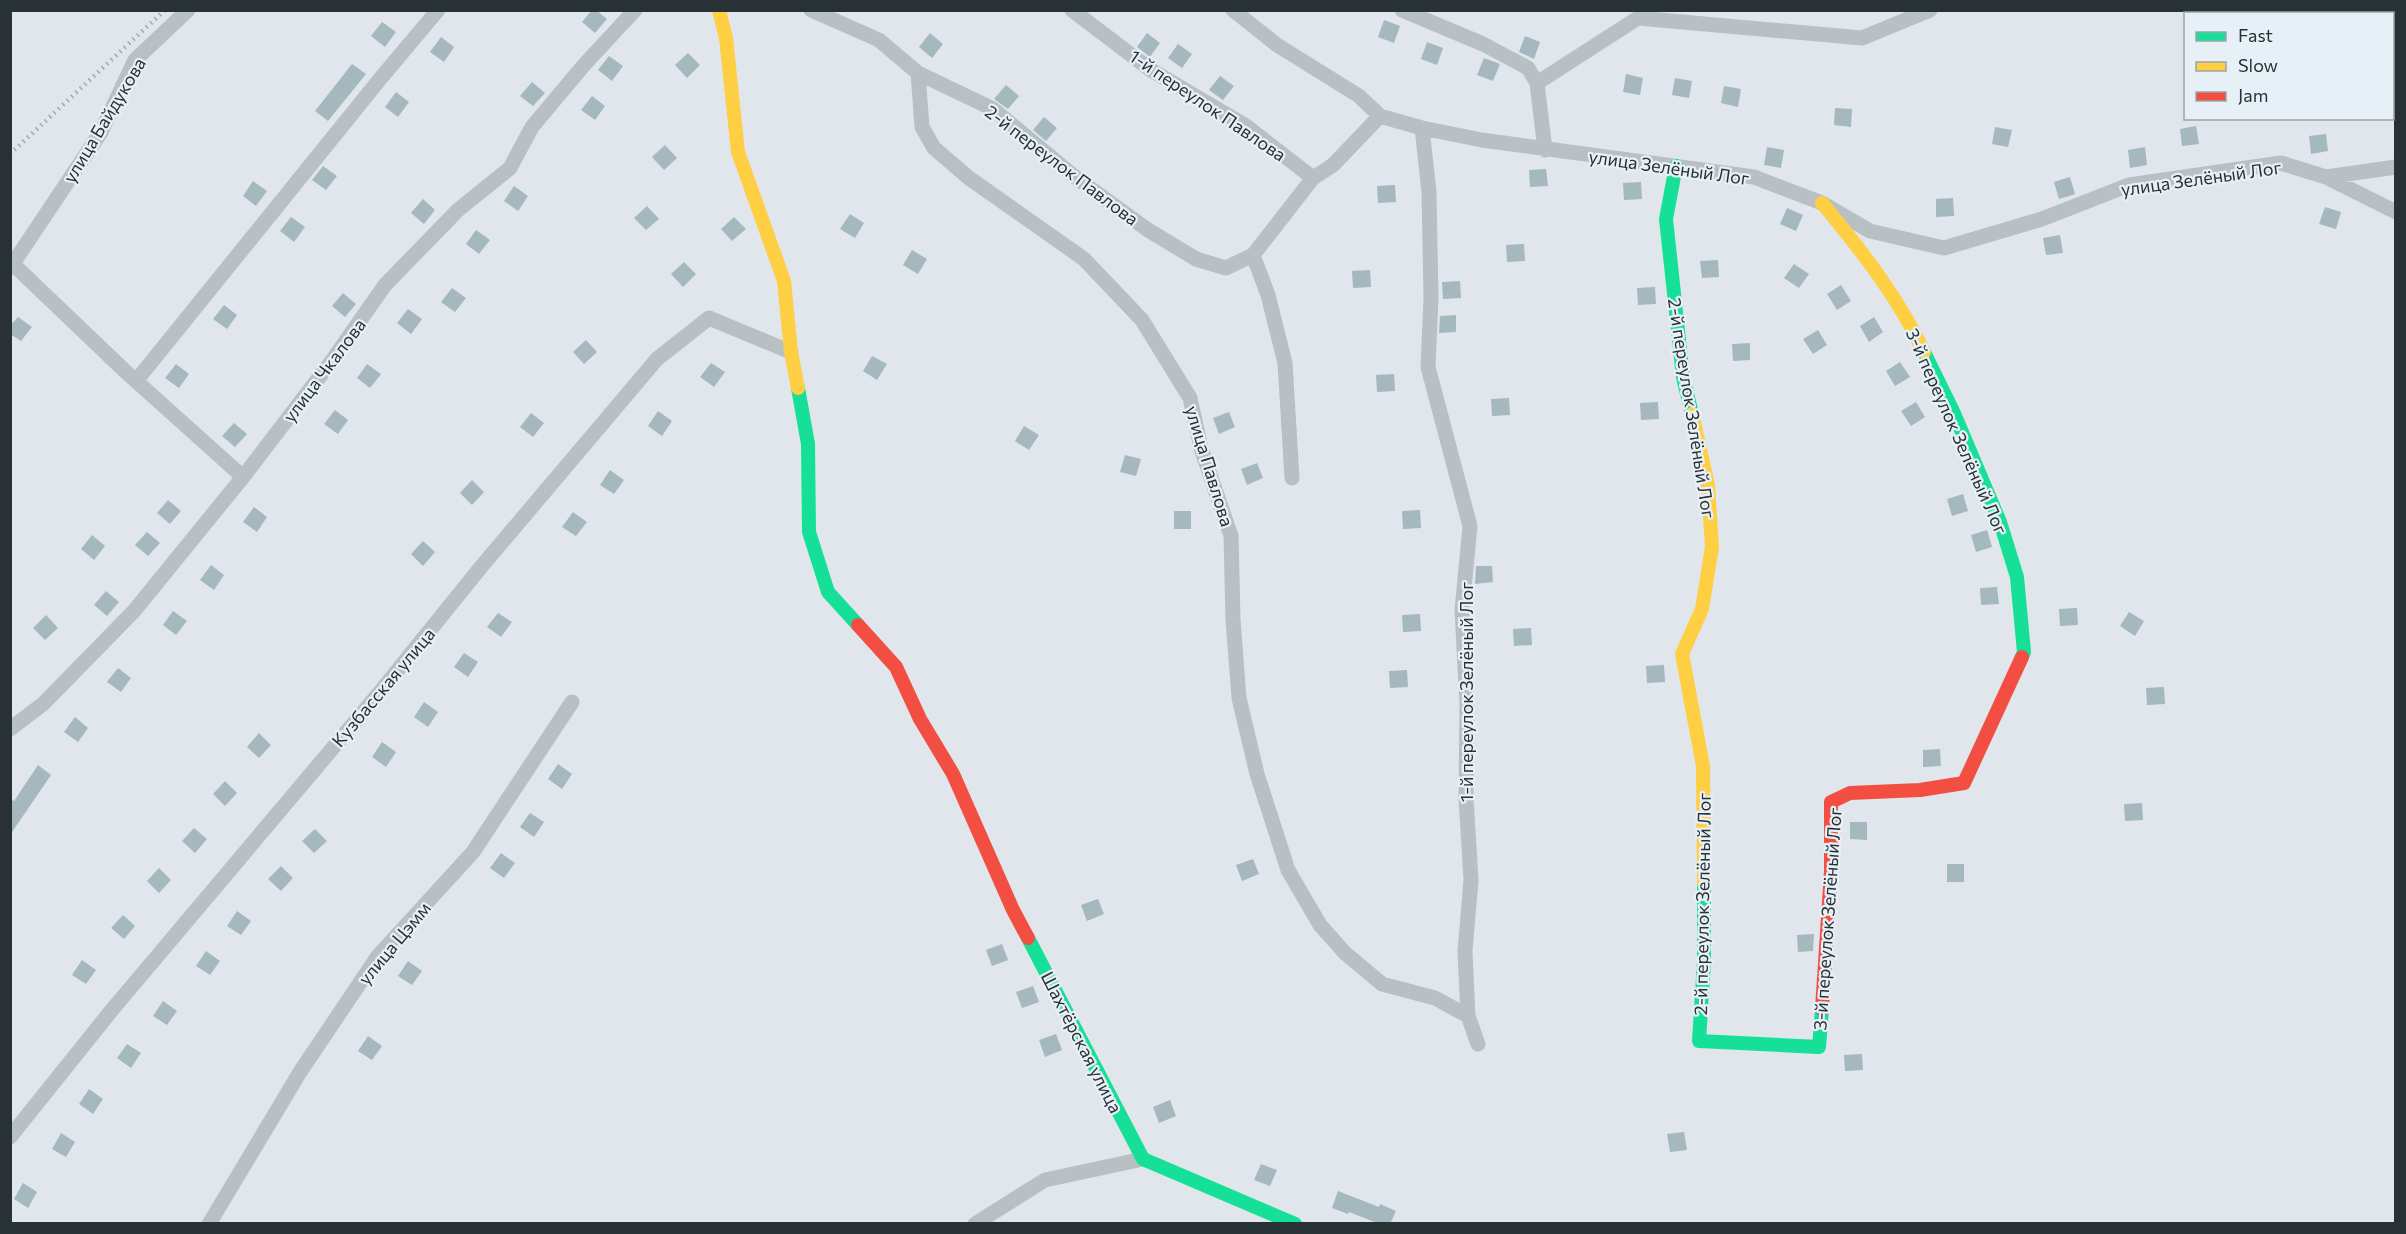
<svg xmlns="http://www.w3.org/2000/svg" width="2406" height="1234" viewBox="0 0 2406 1234" font-family="Commissioner,sans-serif">
<style>
.building{fill:#a4b8bd}
.lines{fill:none;stroke-linecap:round;stroke-linejoin:round}
.street{stroke:#b9c0c4;stroke-width:15}
.fast{stroke:#16e098;stroke-width:14}
.slow{stroke:#ffcf43;stroke-width:14}
.jam{stroke:#f24e42;stroke-width:14}
.rail{stroke:#a3a9ac;stroke-width:4.5;stroke-dasharray:1.5 4.5;stroke-linecap:butt}
.labels{text-anchor:middle;dominant-baseline:central;stroke-width:4.5;stroke-linejoin:round;paint-order:stroke}
.street-label{font-size:18px;fill:#283134;stroke:#e8f0f7}
</style>
<rect width="100%" height="100%" fill="#e0e6eb"/>
<!-- building -->
<path class="building" d="M 592,10 L 596,10 L 607,19 L 595,33 L 582,22 Z
M 1384,20 L 1400,26 L 1394,43 L 1378,37 Z
M 382,22 L 396,32 L 385,47 L 371,36 Z
M 930,33 L 943,44 L 932,58 L 919,47 Z
M 1147,33 L 1160,43 L 1150,57 L 1137,47 Z
M 1525,36 L 1540,42 L 1534,59 L 1519,52 Z
M 441,37 L 454,47 L 444,62 L 430,52 Z
M 1427,42 L 1443,48 L 1437,65 L 1421,59 Z
M 1178,44 L 1192,54 L 1182,68 L 1168,58 Z
M 688,53 L 700,65 L 687,78 L 675,65 Z
M 609,56 L 623,66 L 612,81 L 598,70 Z
M 1484,58 L 1500,64 L 1493,81 L 1477,75 Z
M 352,64 L 366,74 L 328,121 L 315,111 Z
M 1626,74 L 1643,78 L 1640,95 L 1623,92 Z
M 1220,76 L 1234,86 L 1223,100 L 1209,90 Z
M 1675,78 L 1692,81 L 1689,98 L 1672,95 Z
M 532,82 L 545,93 L 533,106 L 520,96 Z
M 1006,85 L 1019,96 L 1008,109 L 994,99 Z
M 1724,86 L 1741,89 L 1738,107 L 1721,103 Z
M 396,92 L 409,102 L 398,117 L 385,107 Z
M 592,96 L 605,106 L 595,120 L 581,110 Z
M 1835,108 L 1852,109 L 1851,127 L 1834,125 Z
M 1044,117 L 1057,128 L 1046,141 L 1033,130 Z
M 2196,126 L 2199,144 L 2182,146 L 2180,129 Z
M 1995,127 L 2012,130 L 2008,147 L 1992,144 Z
M 2326,134 L 2328,151 L 2311,154 L 2309,136 Z
M 665,145 L 677,158 L 664,170 L 652,157 Z
M 1767,147 L 1784,150 L 1781,168 L 1764,165 Z
M 2145,147 L 2147,165 L 2130,168 L 2128,150 Z
M 323,166 L 337,176 L 326,190 L 312,180 Z
M 1546,169 L 1548,186 L 1530,187 L 1529,170 Z
M 2070,177 L 2075,194 L 2059,199 L 2054,182 Z
M 253,181 L 267,191 L 256,206 L 243,196 Z
M 1641,182 L 1642,199 L 1624,200 L 1623,183 Z
M 1395,185 L 1396,202 L 1378,203 L 1377,186 Z
M 514,186 L 528,196 L 518,211 L 504,201 Z
M 1953,198 L 1954,216 L 1936,217 L 1936,199 Z
M 423,199 L 435,210 L 424,224 L 411,213 Z
M 647,206 L 659,219 L 646,230 L 634,218 Z
M 2325,207 L 2341,212 L 2336,229 L 2319,224 Z
M 1787,208 L 1803,215 L 1796,231 L 1780,224 Z
M 850,214 L 864,223 L 855,238 L 840,229 Z
M 291,217 L 305,227 L 294,242 L 280,231 Z
M 734,217 L 746,229 L 732,241 L 721,229 Z
M 476,230 L 490,240 L 479,254 L 466,244 Z
M 2060,235 L 2063,253 L 2046,255 L 2043,238 Z
M 1524,244 L 1525,261 L 1507,262 L 1506,245 Z
M 912,250 L 927,259 L 918,274 L 903,265 Z
M 1718,260 L 1719,277 L 1702,278 L 1700,261 Z
M 684,262 L 696,274 L 683,287 L 671,274 Z
M 1794,264 L 1809,274 L 1799,288 L 1784,278 Z
M 1370,270 L 1371,287 L 1353,288 L 1352,271 Z
M 1460,281 L 1461,298 L 1443,299 L 1442,282 Z
M 1841,285 L 1851,301 L 1837,310 L 1827,294 Z
M 1655,287 L 1656,304 L 1638,305 L 1637,288 Z
M 452,288 L 466,298 L 455,312 L 441,302 Z
M 343,293 L 356,304 L 345,317 L 332,306 Z
M 224,305 L 237,315 L 227,329 L 213,319 Z
M 408,309 L 422,319 L 411,334 L 397,323 Z
M 1456,315 L 1456,332 L 1439,333 L 1440,316 Z
M 18,317 L 32,327 L 21,341 L 10,334 L 10,326 Z
M 1874,317 L 1883,332 L 1869,342 L 1860,326 Z
M 1818,330 L 1827,345 L 1813,354 L 1803,339 Z
M 586,340 L 597,352 L 584,364 L 573,352 Z
M 1750,343 L 1750,360 L 1733,361 L 1732,344 Z
M 872,356 L 887,364 L 877,380 L 863,371 Z
M 1900,362 L 1910,377 L 1895,386 L 1886,371 Z
M 711,363 L 725,372 L 714,387 L 700,377 Z
M 176,364 L 189,374 L 179,388 L 165,378 Z
M 367,364 L 381,374 L 370,388 L 357,378 Z
M 1394,374 L 1395,391 L 1377,392 L 1376,375 Z
M 1509,398 L 1510,415 L 1492,416 L 1491,399 Z
M 1658,402 L 1659,419 L 1641,420 L 1640,403 Z
M 1916,402 L 1925,417 L 1911,426 L 1901,411 Z
M 335,410 L 348,420 L 338,434 L 324,424 Z
M 658,411 L 672,421 L 662,436 L 648,426 Z
M 1229,412 L 1235,427 L 1219,434 L 1213,418 Z
M 531,413 L 544,423 L 533,437 L 520,427 Z
M 234,423 L 247,434 L 235,447 L 222,436 Z
M 1024,426 L 1039,435 L 1029,450 L 1015,441 Z
M 1125,455 L 1141,459 L 1136,476 L 1120,472 Z
M 1257,463 L 1263,478 L 1247,485 L 1241,469 Z
M 610,470 L 624,480 L 614,494 L 600,485 Z
M 472,480 L 484,492 L 472,505 L 460,493 Z
M 1963,494 L 1968,511 L 1952,516 L 1947,499 Z
M 168,500 L 181,511 L 170,524 L 157,513 Z
M 254,507 L 267,517 L 257,532 L 243,522 Z
M 1420,510 L 1421,528 L 1403,529 L 1402,511 Z
M 1174,511 L 1191,511 L 1191,529 L 1174,529 Z
M 573,512 L 587,522 L 576,536 L 562,527 Z
M 1987,530 L 1992,547 L 1976,552 L 1971,535 Z
M 147,532 L 160,543 L 148,556 L 135,545 Z
M 92,535 L 105,546 L 94,560 L 81,549 Z
M 423,541 L 435,552 L 423,566 L 411,554 Z
M 211,565 L 224,575 L 214,590 L 200,580 Z
M 1476,566 L 1492,566 L 1493,582 L 1475,584 Z
M 1997,587 L 1999,604 L 1981,605 L 1980,588 Z
M 106,591 L 119,602 L 107,616 L 94,605 Z
M 2077,608 L 2078,625 L 2060,626 L 2059,609 Z
M 173,611 L 187,621 L 176,635 L 163,625 Z
M 2129,612 L 2144,621 L 2135,636 L 2120,626 Z
M 498,613 L 512,622 L 501,637 L 487,627 Z
M 1420,614 L 1421,631 L 1403,632 L 1402,615 Z
M 46,615 L 58,628 L 45,640 L 33,628 Z
M 1531,628 L 1532,645 L 1514,646 L 1513,629 Z
M 464,653 L 478,662 L 468,677 L 454,667 Z
M 1664,665 L 1665,682 L 1647,683 L 1646,666 Z
M 118,668 L 131,678 L 121,692 L 107,682 Z
M 1407,670 L 1408,687 L 1390,688 L 1389,671 Z
M 2164,687 L 2165,704 L 2147,705 L 2146,688 Z
M 424,702 L 438,712 L 428,727 L 414,717 Z
M 75,717 L 88,728 L 78,742 L 64,732 Z
M 259,733 L 271,745 L 259,758 L 247,747 Z
M 382,742 L 396,752 L 386,767 L 372,757 Z
M 1940,749 L 1941,766 L 1923,767 L 1923,750 Z
M 558,764 L 572,774 L 562,789 L 548,779 Z
M 38,765 L 51,775 L 10,835 L 10,799 L 14,801 Z
M 225,781 L 237,793 L 225,806 L 213,794 Z
M 2142,803 L 2143,820 L 2125,821 L 2124,804 Z
M 530,813 L 544,822 L 534,837 L 520,827 Z
M 1850,822 L 1867,822 L 1867,840 L 1850,839 Z
M 194,828 L 207,839 L 195,853 L 182,841 Z
M 315,829 L 327,841 L 314,853 L 302,841 Z
M 501,853 L 515,863 L 504,878 L 490,868 Z
M 1253,859 L 1259,874 L 1242,881 L 1236,865 Z
M 1947,864 L 1964,864 L 1964,882 L 1947,882 Z
M 281,866 L 293,878 L 281,891 L 268,879 Z
M 159,868 L 171,880 L 159,893 L 147,881 Z
M 1098,899 L 1104,914 L 1087,921 L 1081,905 Z
M 237,911 L 251,921 L 241,935 L 227,926 Z
M 123,915 L 135,926 L 124,939 L 111,928 Z
M 1814,934 L 1813,951 L 1798,952 L 1797,935 Z
M 1002,944 L 1008,960 L 992,966 L 986,950 Z
M 206,951 L 220,961 L 210,975 L 196,966 Z
M 82,960 L 96,970 L 86,984 L 72,975 Z
M 408,961 L 422,971 L 412,985 L 398,976 Z
M 1033,986 L 1039,1002 L 1022,1008 L 1016,992 Z
M 163,1001 L 177,1011 L 167,1025 L 153,1016 Z
M 1056,1034 L 1062,1050 L 1045,1057 L 1039,1040 Z
M 368,1036 L 382,1046 L 372,1060 L 358,1051 Z
M 127,1044 L 141,1053 L 131,1068 L 117,1058 Z
M 1862,1054 L 1863,1070 L 1845,1071 L 1844,1055 Z
M 89,1089 L 103,1099 L 93,1114 L 79,1104 Z
M 1170,1100 L 1176,1116 L 1159,1123 L 1153,1107 Z
M 1684,1132 L 1687,1150 L 1670,1152 L 1667,1134 Z
M 61,1133 L 75,1142 L 66,1157 L 52,1149 Z
M 1261,1164 L 1277,1170 L 1270,1186 L 1254,1180 Z
M 23,1183 L 37,1192 L 28,1208 L 14,1199 Z
M 1338,1191 L 1379,1207 L 1380,1204 L 1396,1211 L 1390,1224 L 1380,1224 L 1349,1212 L 1348,1214 L 1332,1208 Z"/>
<g class="lines">
<!-- street -->
<path class="street" d="M 811,10 L 879,40 L 918,73 L 993,109 L 1075,177 L 1148,230 L 1196,259 L 1226,268 L 1253,255
M 1072,10 L 1151,70 L 1246,126 L 1313,178 L 1253,255 L 1268,295 L 1285,363 L 1292,478
M 1233,10 L 1277,45 L 1359,96 L 1380,116 L 1422,128 L 1482,140 L 1754,177 L 1822,203 L 1870,231 L 1944,248 L 2042,219 L 2129,185 L 2281,163 L 2326,177 L 2396,212
M 1402,10 L 1483,44 L 1528,68 L 1537,83
M 2323,10 L 2331,14
M 2392,35 L 2396,36
M 918,73 L 922,127 L 934,148 L 969,178 L 1084,259 L 1142,320 L 1190,398 L 1201,448 L 1231,536 L 1233,619 L 1239,698 L 1257,774 L 1288,870 L 1320,925 L 1345,953 L 1382,984 L 1435,998 L 1468,1016
M 1422,128 L 1429,192 L 1431,298 L 1428,367 L 1470,526 L 1462,610 L 1467,704 L 1466,798 L 1471,880 L 1465,951 L 1468,1016 L 1478,1044
M 1545,150 L 1537,83 L 1638,18 L 1862,38 L 1930,10
M 2326,177 L 2396,167
M 1313,178 L 1333,165 L 1380,116
M 14,265 L 126,372 L 243,477
M 10,268 L 101,132 L 135,60 L 188,10
M 136,381 L 380,79 L 438,10
M 10,729 L 43,704 L 134,611 L 243,477 L 331,362 L 385,285 L 458,210 L 510,168 L 532,127 L 584,65 L 635,10
M 10,1137 L 111,1011 L 380,692 L 481,567 L 657,359 L 709,318 L 791,352
M 209,1224 L 300,1072 L 378,956 L 473,852 L 572,702
M 975,1224 L 1045,1180 L 1143,1159"/>
<!-- fast -->
<path class="fast" d="M 1676,166 L 1666,219 L 1683,377 L 1692,414
M 1924,352 L 1953,411 L 2000,522 L 2017,577 L 2024,652 L 2022,657
M 798,388 L 808,444 L 809,532 L 828,592 L 858,625
M 1704,883 L 1704,961 L 1699,1041 L 1819,1047 L 1822,1009
M 1028,938 L 1143,1159 L 1295,1224"/>
<!-- slow -->
<path class="slow" d="M 719,10 L 726,38 L 738,152 L 784,281 L 791,352 L 798,388
M 1822,203 C 1861,250 1898,297 1924,352
M 1692,414 L 1708,485 L 1712,547 L 1702,609 L 1682,654 L 1703,766 L 1704,883"/>
<!-- jam -->
<path class="jam" d="M 858,625 L 896,667 L 920,719 L 953,774 L 1013,910 L 1028,938
M 1822,1009 L 1831,871 L 1831,802 L 1850,793 L 1920,790 L 1964,783 L 2022,657"/>
<!-- rail -->
<path class="rail" d="M 10,154 L 165,10"/>
</g>
<g class="labels">
<!-- street labels -->
<g class="street-label">
<text transform="translate(1208 105) rotate(34)">1-й переулок Павлова</text>
<text transform="translate(104 120) rotate(-59)">улица Байдукова</text>
<text transform="translate(1062 165) rotate(37)">2-й переулок Павлова</text>
<text transform="translate(1669 167) rotate(8)">улица Зелёный Лог</text>
<text transform="translate(2201 178) rotate(-8)">улица Зелёный Лог</text>
<text transform="translate(324 370) rotate(-53)">улица Чкалова</text>
<text transform="translate(1692 408) rotate(81)">2-й переулок Зелёный Лог</text>
<text transform="translate(1957 431) rotate(66)">3-й переулок Зелёный Лог</text>
<text transform="translate(1210 466) rotate(73)">улица Павлова</text>
<text transform="translate(383 687) rotate(-50)">Кузбасская улица</text>
<text transform="translate(1466 692) rotate(-90)">1-й переулок Зелёный Лог</text>
<text transform="translate(1702 904) rotate(-89)">2-й переулок Зелёный Лог</text>
<text transform="translate(1827 919) rotate(-86)">3-й переулок Зелёный Лог</text>
<text transform="translate(394 943) rotate(-50)">улица Цэмм</text>
<text transform="translate(1082 1042) rotate(63)">Шахтёрская улица</text>
</g>
</g>
<!-- border -->
<rect width="2406" height="1234" fill="none" stroke="#283134" stroke-width="24"/>
<!-- legend -->
<rect x="2184" y="12" width="210" height="108" fill="#e8f0f7" stroke="#9ba4a9" stroke-width="1.5"/>
<rect x="2196" y="32" width="30" height="9" fill="#16e098" stroke="#9ba4a9" stroke-width="1.5"/>
<text x="2238" y="42" font-size="18" fill="#283134">Fast</text>
<rect x="2196" y="62" width="30" height="9" fill="#ffcf43" stroke="#9ba4a9" stroke-width="1.5"/>
<text x="2238" y="72" font-size="18" fill="#283134">Slow</text>
<rect x="2196" y="92" width="30" height="9" fill="#f24e42" stroke="#9ba4a9" stroke-width="1.5"/>
<text x="2238" y="102" font-size="18" fill="#283134">Jam</text>
</svg>
